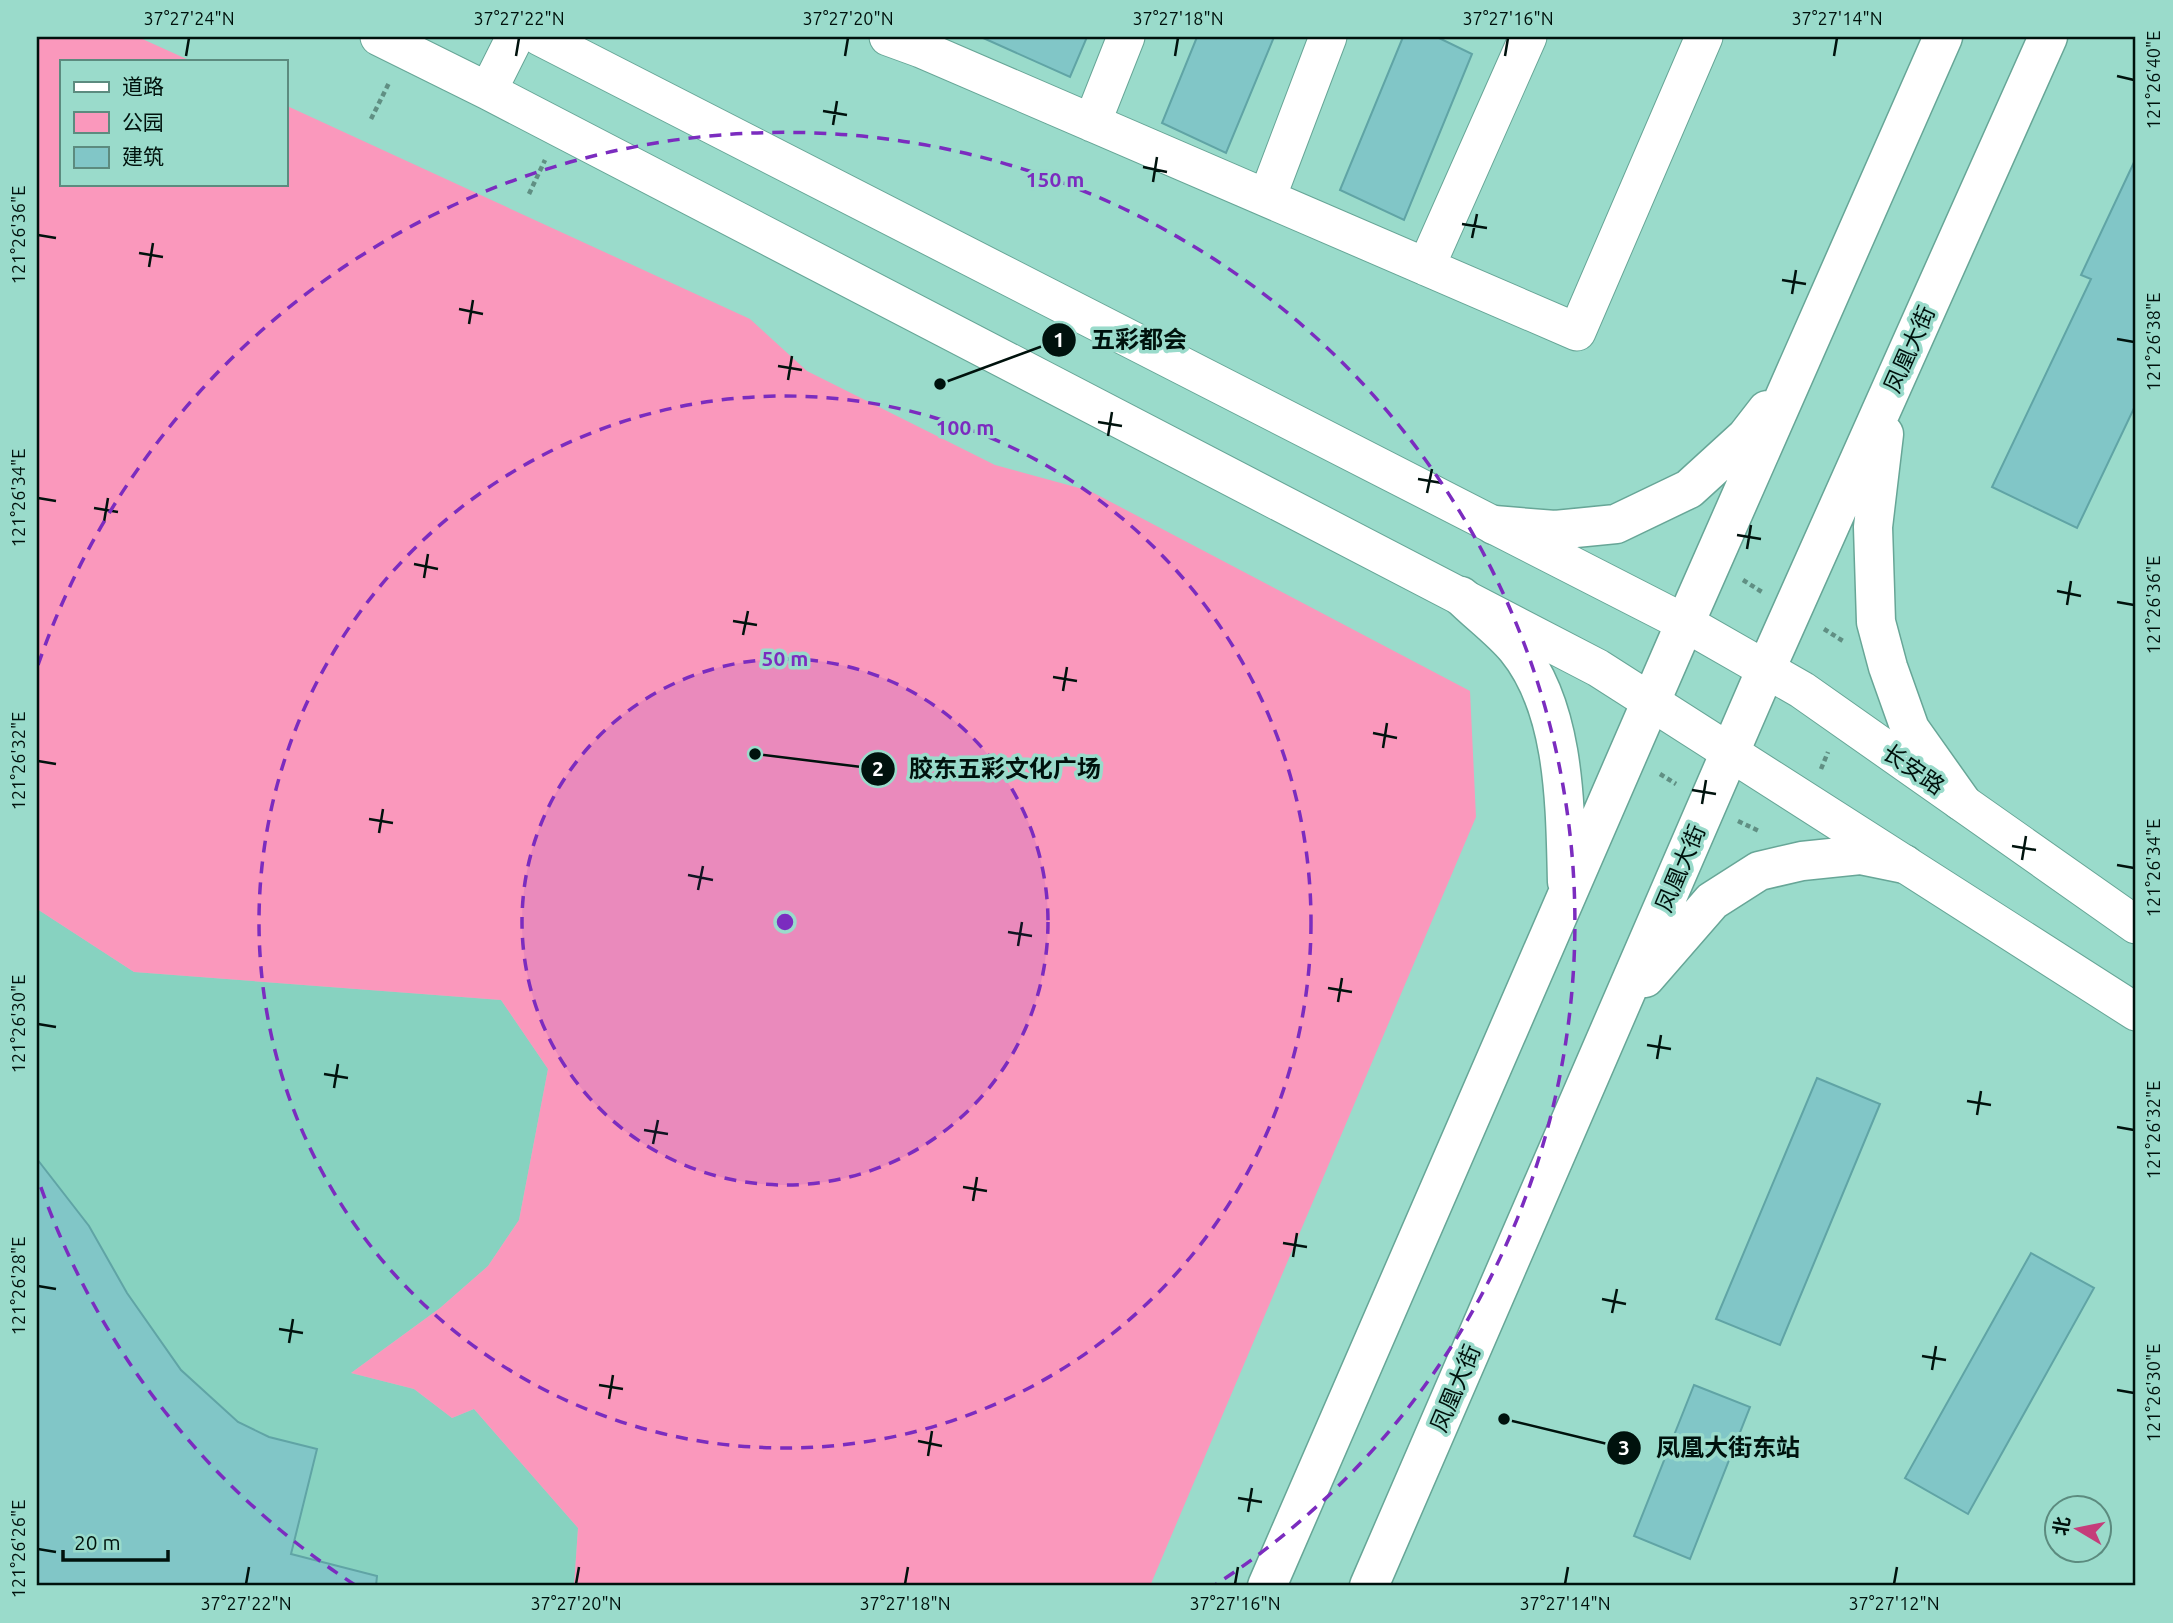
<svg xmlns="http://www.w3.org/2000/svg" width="2173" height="1623" viewBox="0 0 2173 1623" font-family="Ubuntu,'Noto Sans SC',sans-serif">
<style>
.built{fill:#87d2c0}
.green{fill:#fa98bc}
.building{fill:#81c6c7;stroke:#60a4a5;stroke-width:2}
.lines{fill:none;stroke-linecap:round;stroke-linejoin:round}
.minor-casing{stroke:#67a697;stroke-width:39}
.major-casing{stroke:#67a697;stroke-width:41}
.path{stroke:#608f83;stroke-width:4.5;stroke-dasharray:5 3.5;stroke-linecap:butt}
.minor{stroke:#fff;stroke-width:37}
.major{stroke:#fff;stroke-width:38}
.ticks{fill:none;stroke:#00120d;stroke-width:2.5}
.ring{fill:none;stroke:#7b2cbf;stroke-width:3.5;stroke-dasharray:12 9}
.labels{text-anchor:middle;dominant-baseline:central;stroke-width:7;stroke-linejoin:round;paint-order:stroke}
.street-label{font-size:23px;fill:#00120d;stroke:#9adbcb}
.centre{fill:#7b2cbf;stroke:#9adbcb;stroke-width:3.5}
.ring-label{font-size:21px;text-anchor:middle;font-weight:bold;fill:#7b2cbf;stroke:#9adbcb;stroke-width:7;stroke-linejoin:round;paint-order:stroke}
.leader{fill:none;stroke:#00120d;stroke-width:2.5}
.callout-dot{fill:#00120d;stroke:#9adbcb;stroke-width:2.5}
.mark-label{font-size:21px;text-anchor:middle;font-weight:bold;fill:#fff}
.callout-label{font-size:24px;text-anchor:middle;font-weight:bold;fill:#00120d;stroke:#9adbcb;stroke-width:7;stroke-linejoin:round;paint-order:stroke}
.neatline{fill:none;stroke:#00120d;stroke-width:2.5}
.ticks-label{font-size:18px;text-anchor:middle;fill:#00120d}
</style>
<rect width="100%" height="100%" fill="#9adbcb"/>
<!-- built -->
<path class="built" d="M 37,909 L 134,972 L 501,1000 L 548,1069 L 519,1220 L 488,1266 L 440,1308 L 351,1373 L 414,1389 L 452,1418 L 474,1409 L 578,1528 L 574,1586 L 37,1586 Z"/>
<!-- green -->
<path class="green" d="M 37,37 L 138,37 L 191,61 L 61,61 L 61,184 L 285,184 L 285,105 L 750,319 L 807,371 L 995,465 L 1090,491 L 1470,691 L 1476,817 L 1150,1586 L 574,1586 L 578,1528 L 474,1409 L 452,1418 L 414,1389 L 351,1373 L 440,1308 L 488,1266 L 519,1220 L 548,1069 L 501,1000 L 134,972 L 37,909 Z"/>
<!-- building -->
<path class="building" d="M 981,37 L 1087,37 L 1070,77 Z
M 1197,37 L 1274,37 L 1226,153 L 1162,123 Z
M 1403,37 L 1437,37 L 1472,54 L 1404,220 L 1340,190 Z
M 2136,158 L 2136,404 L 2077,528 L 1992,487 L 2091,279 L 2081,275 Z
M 1817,1078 L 1880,1104 L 1780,1345 L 1716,1319 Z
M 37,1159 L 89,1226 L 127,1293 L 181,1370 L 238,1422 L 269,1437 L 317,1449 L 291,1554 L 377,1576 L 376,1586 L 37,1586 Z
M 2031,1253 L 2094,1288 L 1968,1514 L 1905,1478 Z
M 1694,1385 L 1750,1407 L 1690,1559 L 1634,1536 Z"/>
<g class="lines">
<!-- minor casing -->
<g class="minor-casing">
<path id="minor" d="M 379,37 L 488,91 L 1598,668 L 2136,1012
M 540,37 L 1685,623 L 1802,690 L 2136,925
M 888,37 L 921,49 L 925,37
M 921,49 L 1577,332 L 1704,37
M 488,91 L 515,37
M 1092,123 L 1126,37
M 1267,198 L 1328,37
M 1426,267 L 1528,37"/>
</g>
<!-- major casing -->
<g class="major-casing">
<path id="major" d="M 1884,434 L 1873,527 L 1876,622 L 1888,667 L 1910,729 L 1961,801
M 1494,525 L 1555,530 L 1616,524 L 1689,489 L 1746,437 L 1767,410
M 1461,596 C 1478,613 1500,629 1516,648 C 1566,709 1565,807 1567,882
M 1645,978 L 1712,901 L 1759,871 L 1802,861 L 1860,855 L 1904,864
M 1267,1586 L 1685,623 L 1943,37
M 1369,1586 L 1766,669 L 2048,37"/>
</g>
<!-- path -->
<path class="path" d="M 371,119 L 390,81
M 529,194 L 545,160
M 1743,580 L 1762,592
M 1824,629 L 1843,641
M 1821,769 L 1828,752
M 1660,774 L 1676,784
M 1738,821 L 1761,832"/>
<!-- minor -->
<use href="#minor" class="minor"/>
<!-- major -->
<use href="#major" class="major"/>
</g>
<!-- ticks -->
<path class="ticks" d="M 186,56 L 189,38M 516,56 L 519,38M 845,56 L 848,38M 1175,56 L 1178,38M 1505,56 L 1508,38M 1834,56 L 1837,38M 2117,76 L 2134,80M 823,111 L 847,115M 833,125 L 837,101M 1143,167 L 1167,172M 1153,182 L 1157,157M 1462,224 L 1487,228M 38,235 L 56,238M 1472,238 L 1477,214M 139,253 L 163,257M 149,267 L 153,243M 1782,280 L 1806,284M 1792,294 L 1796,270M 459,309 L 483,314M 469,324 L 473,300M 2117,339 L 2134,342M 778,366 L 802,370M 788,380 L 792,356M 1098,422 L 1122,426M 1108,436 L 1112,412M 1418,479 L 1442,483M 1427,493 L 1432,469M 38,498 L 56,501M 94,508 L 118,512M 104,522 L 108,498M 1737,535 L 1761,539M 1747,549 L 1751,525M 414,564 L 438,569M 424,578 L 428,554M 2057,591 L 2081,596M 2117,602 L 2134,605M 2067,605 L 2071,581M 733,621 L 757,625M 743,635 L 748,611M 1053,677 L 1077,681M 1063,691 L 1067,667M 1373,733 L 1397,738M 1383,748 L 1387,723M 38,761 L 56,764M 1692,790 L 1716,794M 1702,804 L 1706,780M 369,819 L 393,823M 379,833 L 383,809M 2012,846 L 2036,850M 2022,860 L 2026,836M 2117,865 L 2134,868M 688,875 L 713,880M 698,890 L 703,866M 1008,932 L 1032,936M 1018,946 L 1022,922M 1328,988 L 1352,992M 1338,1002 L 1342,978M 38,1024 L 56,1027M 1647,1045 L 1671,1049M 1657,1059 L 1661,1035M 324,1074 L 348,1078M 334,1088 L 338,1064M 1967,1101 L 1991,1105M 1977,1115 L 1981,1091M 2117,1127 L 2134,1130M 644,1130 L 668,1134M 653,1144 L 658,1120M 963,1187 L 987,1191M 973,1201 L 977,1177M 1283,1243 L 1307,1247M 1293,1257 L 1297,1233M 38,1286 L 56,1289M 1602,1299 L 1626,1304M 1612,1313 L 1617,1289M 279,1329 L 303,1333M 289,1343 L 293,1319M 1922,1356 L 1946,1360M 1932,1370 L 1936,1346M 599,1385 L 623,1389M 2117,1390 L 2134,1393M 609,1399 L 613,1375M 918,1441 L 942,1446M 928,1456 L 932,1431M 1238,1498 L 1262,1502M 1248,1512 L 1252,1488M 38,1549 L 56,1552M 246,1584 L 249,1567M 576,1584 L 579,1567M 905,1584 L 908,1567M 1235,1584 L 1238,1567M 1565,1584 L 1568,1567M 1894,1584 L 1897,1567"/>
<!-- distance rings -->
<circle cx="785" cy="922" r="263" fill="#7b2cbf" fill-opacity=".12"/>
<g class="ring">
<circle cx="785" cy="922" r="263"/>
<circle cx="785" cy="922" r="526"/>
<path d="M355 1585A790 790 0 0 1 38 1179M38 665A790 790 0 1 1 1215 1585"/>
</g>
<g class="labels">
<!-- street labels -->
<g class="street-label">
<text transform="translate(1909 349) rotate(-66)">凤凰大街</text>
<text transform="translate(1914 769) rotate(35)">长安路</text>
<text transform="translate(1680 868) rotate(-67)">凤凰大街</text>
<text transform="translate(1455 1388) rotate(-67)">凤凰大街</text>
</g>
</g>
<circle cx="785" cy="922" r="10" class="centre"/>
<g class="ring-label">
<text x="1055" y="187">150 m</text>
<text x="965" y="435">100 m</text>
<text x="785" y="666">50 m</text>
</g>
<!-- callouts -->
<path class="leader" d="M940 384L1059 340M755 754L878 769M1504 1419L1624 1448"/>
<g class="callout-dot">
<circle cx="940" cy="384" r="7"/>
<circle cx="755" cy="754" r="7"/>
<circle cx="1504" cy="1419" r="7"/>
<circle cx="1059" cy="340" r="18"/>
<circle cx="878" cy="769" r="18"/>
<circle cx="1624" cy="1448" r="18"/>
</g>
<g class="mark-label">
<text x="1059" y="347">1</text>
<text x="878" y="776">2</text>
<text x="1624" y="1455">3</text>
</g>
<g class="callout-label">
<text x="1139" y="348">五彩都会</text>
<text x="1005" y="777">胶东五彩文化广场</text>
<text x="1728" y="1456">凤凰大街东站</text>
</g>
<!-- border -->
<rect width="2173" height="1623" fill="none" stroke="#9adbcb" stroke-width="77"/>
<!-- legend -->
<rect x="60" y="60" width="228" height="126" fill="#9adbcb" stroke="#5c8b7f" stroke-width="2"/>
<rect x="74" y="82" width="35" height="10" fill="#ffffff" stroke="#5c8b7f" stroke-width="2"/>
<text x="122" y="94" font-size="21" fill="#00120d">道路</text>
<rect x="74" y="112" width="35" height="21" fill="#fa98bc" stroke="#5c8b7f" stroke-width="2"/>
<text x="122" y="130" font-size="21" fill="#00120d">公园</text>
<rect x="74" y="147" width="35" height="21" fill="#81c6c7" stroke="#5c8b7f" stroke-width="2"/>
<text x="122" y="164" font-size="21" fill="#00120d">建筑</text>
<!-- north arrow -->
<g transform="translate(2078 1529) rotate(280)"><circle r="33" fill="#9adbcb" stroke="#5c8b7f" stroke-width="2"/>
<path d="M0-5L12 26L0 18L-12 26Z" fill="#c53d7a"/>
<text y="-10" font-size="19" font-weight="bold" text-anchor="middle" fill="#00120d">北</text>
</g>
<!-- scale -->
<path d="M63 1550v10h105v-10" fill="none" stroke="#00120d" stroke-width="3.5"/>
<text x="74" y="1550" font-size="21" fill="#00120d" stroke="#9adbcb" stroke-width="5" paint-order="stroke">20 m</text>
<rect x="38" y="38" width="2096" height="1546" class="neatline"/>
<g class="ticks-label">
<text x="189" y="25">37°27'24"N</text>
<text x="519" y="25">37°27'22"N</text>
<text x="848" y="25">37°27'20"N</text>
<text x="1178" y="25">37°27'18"N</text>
<text x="1508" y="25">37°27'16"N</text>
<text x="1837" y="25">37°27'14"N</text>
<text transform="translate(2154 80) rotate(-90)" y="6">121°26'40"E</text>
<text transform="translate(19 235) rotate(-90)" y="6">121°26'36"E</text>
<text transform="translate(2154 342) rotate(-90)" y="6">121°26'38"E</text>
<text transform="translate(19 498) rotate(-90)" y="6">121°26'34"E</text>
<text transform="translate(2154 605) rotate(-90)" y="6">121°26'36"E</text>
<text transform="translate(19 761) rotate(-90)" y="6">121°26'32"E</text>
<text transform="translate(2154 868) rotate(-90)" y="6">121°26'34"E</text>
<text transform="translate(19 1024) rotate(-90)" y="6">121°26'30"E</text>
<text transform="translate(2154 1130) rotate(-90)" y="6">121°26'32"E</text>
<text transform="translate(19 1286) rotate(-90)" y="6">121°26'28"E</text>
<text transform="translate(2154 1393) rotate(-90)" y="6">121°26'30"E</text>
<text transform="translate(19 1549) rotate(-90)" y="6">121°26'26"E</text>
<text x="246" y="1610">37°27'22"N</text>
<text x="576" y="1610">37°27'20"N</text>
<text x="905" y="1610">37°27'18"N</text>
<text x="1235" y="1610">37°27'16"N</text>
<text x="1565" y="1610">37°27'14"N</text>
<text x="1894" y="1610">37°27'12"N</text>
</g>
</svg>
